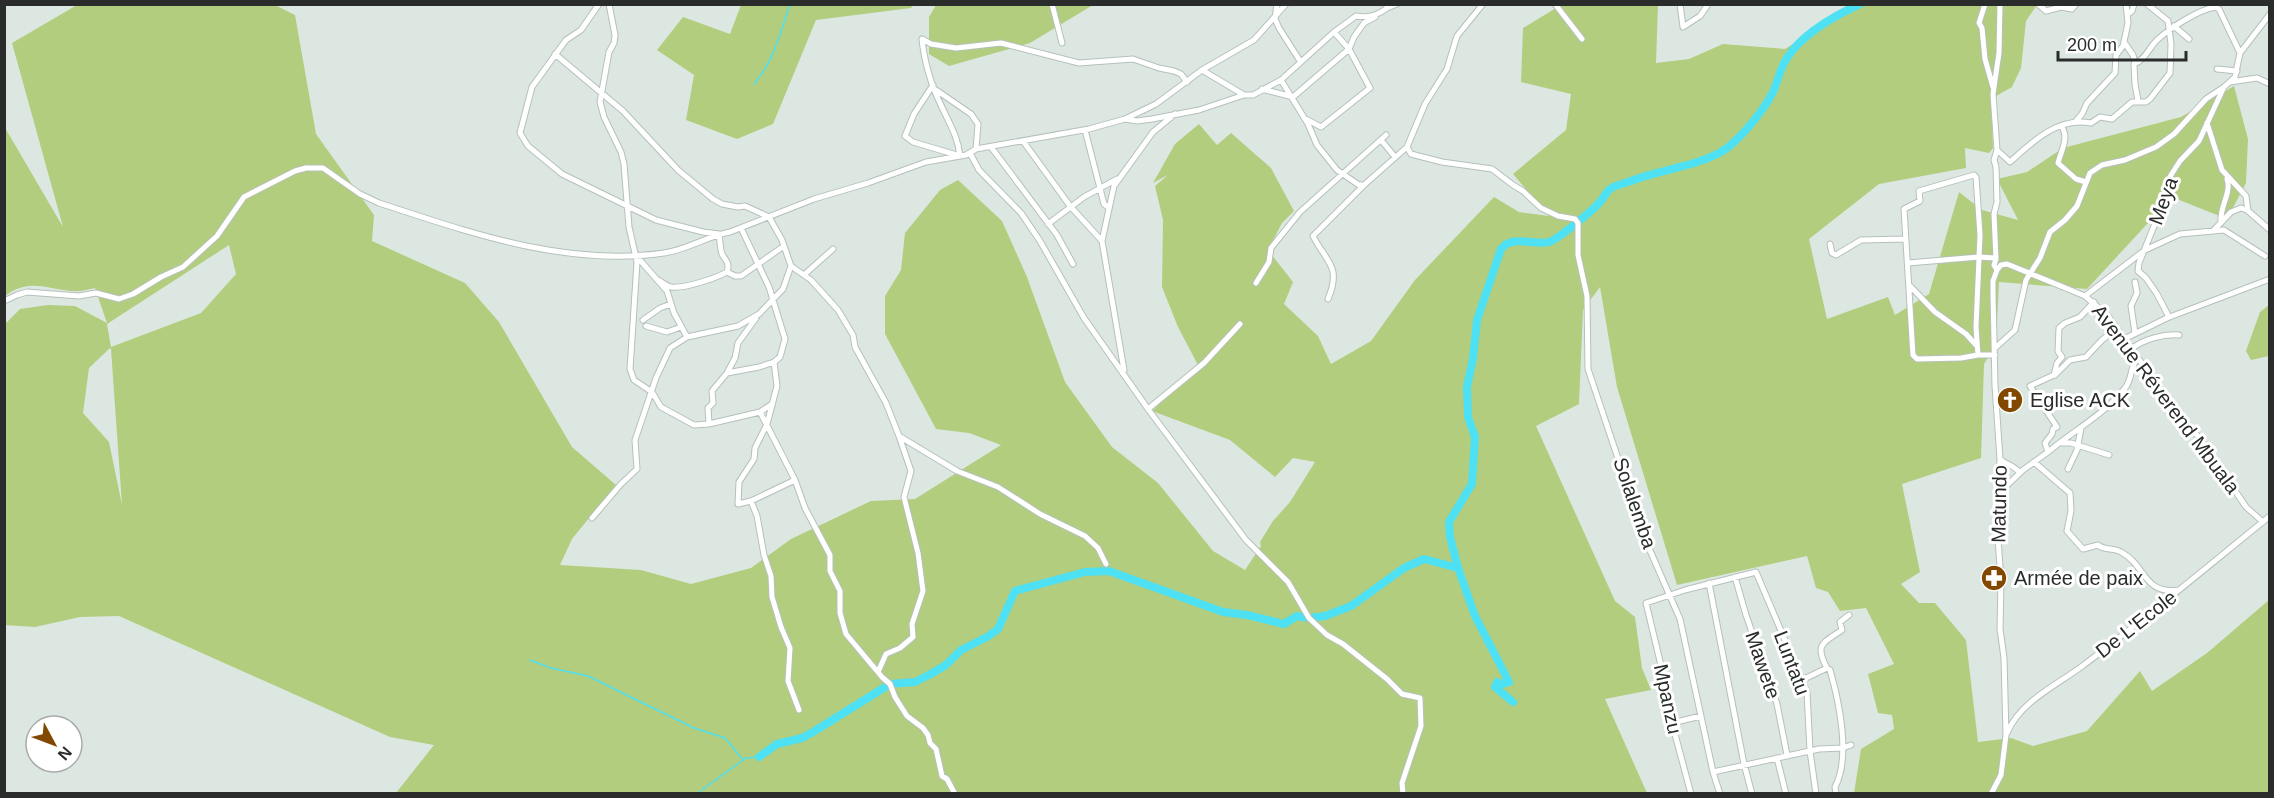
<svg xmlns="http://www.w3.org/2000/svg" width="2274" height="798" viewBox="0 0 2274 798" font-family="Arial,sans-serif">
<style>
.green{fill:#b3cd7e;fill-rule:evenodd}
.lines{fill:none;stroke-linecap:round;stroke-linejoin:round}
.stream{stroke:#4ee0f3;stroke-width:1.5}
.river{stroke:#4ee0f3;stroke-width:8}
.minor-casing{stroke:#b6c0bb;stroke-width:7}
.minor{stroke:#fff;stroke-width:5}
.labels{text-anchor:middle;dominant-baseline:central;stroke-width:6;stroke-linejoin:round;paint-order:stroke}
.street-label{font-size:20px;fill:#292c2b;stroke:#fff}
.poi-label{font-size:20px;fill:#292c2b;stroke:#fff;text-anchor:start}
</style>
<rect width="100%" height="100%" fill="#dde7e2"/>
<!-- green -->
<path class="green" d="M 273,4 L 295,15 L 316,134 L 374,215 L 372,241 L 465,283 L 499,322 L 572,447 L 616,485 L 572,539 L 560,565 L 641,570 L 691,584 L 751,568 L 791,539 L 871,501 L 915,499 L 1001,445 L 969,433 L 936,429 L 885,334 L 885,296 L 901,270 L 905,233 L 940,190 L 958,180 L 1002,221 L 1027,277 L 1065,382 L 1112,447 L 1158,483 L 1213,551 L 1245,570 L 1261,546 L 1260,542 L 1273,521 L 1290,502 L 1315,462 L 1293,458 L 1275,477 L 1230,440 L 1152,411 L 1198,365 L 1178,327 L 1162,287 L 1163,220 L 1155,186 L 1168,175 L 1153,183 L 1175,144 L 1199,124 L 1217,145 L 1231,133 L 1271,168 L 1294,211 L 1282,223 L 1268,250 L 1293,282 L 1284,304 L 1318,336 L 1331,364 L 1371,341 L 1415,280 L 1494,197 L 1519,212 L 1549,216 L 1513,174 L 1566,130 L 1571,94 L 1521,82 L 1523,28 L 1561,5 L 1658,5 L 1656,63 L 1689,59 L 1723,44 L 1785,49 L 1841,14 L 1864,5 L 2037,5 L 2026,21 L 2021,68 L 2012,87 L 1991,99 L 1993,148 L 1989,153 L 1965,148 L 1966,168 L 1879,184 L 1809,239 L 1827,319 L 1888,297 L 1895,315 L 1929,294 L 1959,192 L 1982,210 L 2018,220 L 1997,179 L 2027,172 L 2063,148 L 2181,117 L 2234,86 L 2248,139 L 2246,183 L 2227,219 L 2172,197 L 2087,289 L 1999,282 L 1996,344 L 1984,364 L 1981,458 L 1902,484 L 1920,572 L 1901,584 L 1919,603 L 1935,603 L 1966,640 L 1978,742 L 2011,738 L 2033,746 L 2087,731 L 2140,671 L 2152,691 L 2207,653 L 2269,600 L 2269,793 L 1854,793 L 1861,749 L 1894,729 L 1892,715 L 1878,713 L 1868,674 L 1894,664 L 1866,608 L 1840,611 L 1828,592 L 1816,588 L 1807,556 L 1677,585 L 1617,387 L 1600,287 L 1583,310 L 1579,404 L 1536,426 L 1615,601 L 1635,617 L 1642,668 L 1651,690 L 1605,699 L 1647,793 L 396,793 L 434,745 L 390,737 L 119,616 L 80,617 L 35,627 L 5,625 L 5,324 L 20,309 L 48,305 L 75,306 L 107,323 L 95,288 C 91,289 86,290 81,291 C 53,293 32,275 5,296 L 4,126 L 63,227 L 12,43 L 77,5 ZM 229,245 L 236,274 L 201,313 L 111,347 L 107,324 ZM 110,348 L 111,349 L 122,505 L 109,442 L 83,413 L 89,368 Z
M 741,5 L 741,4 L 913,5 L 911,8 L 816,20 L 773,124 L 737,139 L 686,120 L 694,75 L 657,50 L 683,17 L 730,34 Z
M 936,5 L 1093,5 L 1030,43 L 949,66 L 929,54 L 929,17 Z
M 2269,305 L 2269,356 L 2251,360 L 2246,351 L 2260,312 Z"/>
<g class="lines">
<!-- stream -->
<path class="stream" d="M 754,84 C 774,61 780,33 790,4
M 530,660 L 551,668 L 588,676 L 694,728 L 725,738 L 743,760
M 696,794 L 746,758 L 759,757"/>
<!-- river -->
<path class="river" d="M 1513,702 L 1495,687 L 1497,682 L 1503,684 L 1509,682 L 1475,616 L 1458,568 L 1450,537 L 1449,522 L 1472,484 L 1475,437 L 1468,417 L 1467,387 L 1473,358 L 1477,320 L 1501,249 C 1513,234 1534,246 1549,242 C 1558,239 1592,211 1599,203 C 1603,199 1606,192 1610,189 C 1615,185 1623,184 1628,182 C 1657,170 1690,168 1719,153 C 1737,144 1764,110 1773,92 C 1778,81 1780,68 1787,58 C 1802,34 1834,16 1860,4
M 759,757 L 777,744 L 802,738 L 813,732 L 890,684 L 915,682 L 929,675 L 946,665 L 961,650 L 987,637 L 998,629 L 1015,591 L 1085,572 L 1109,571 L 1223,612 L 1247,615 L 1284,624 L 1297,616 L 1309,618 L 1325,616 L 1351,606 L 1404,568 L 1424,559 L 1458,568"/>
<!-- minor casing -->
<g class="minor-casing">
<path id="minor" d="M 599,4 L 581,30 L 566,40 L 532,87 L 520,133 L 528,146 L 562,174 L 656,220 L 703,232 L 719,234 C 720,240 720,248 722,254 C 726,261 730,263 727,272 C 716,278 684,289 671,287 C 667,286 662,282 658,280
M 609,4 L 615,35 L 614,43 L 609,52 L 600,102 L 604,117 L 621,152 L 624,164 L 629,227 L 637,262 L 630,369 L 634,380 L 652,392 L 661,407 L 694,425 L 709,424 L 760,412 L 772,404
M 1052,4 L 1062,43
M 1277,4 L 1275,19 L 1279,28 L 1300,61
M 1555,4 L 1582,39
M 1680,4 L 1683,27 L 1700,16 L 1707,6
M 1985,4 L 1979,23 L 1982,28 L 1985,59 L 1993,87
M 2038,4 L 2046,11 L 2061,7 L 2072,9 L 2076,4
M 1387,8 L 1397,4
M 2128,14 L 2132,11 L 2134,4
M 2174,26 L 2189,39
M 922,39 L 931,44 L 956,48 L 1001,43 L 1079,63 L 1133,59 L 1159,68 L 1174,71 L 1181,74 L 1187,82
M 922,39 C 924,60 931,85 940,103 C 948,121 958,136 960,156 L 913,142 L 905,136 L 914,114 L 933,85
M 2124,42 L 2133,55 L 2135,63
M 555,54 L 623,111 L 678,170 L 713,199 L 722,204 L 738,207 L 745,206 L 769,217 L 782,240 L 791,266 L 783,289 L 759,314 L 738,326 L 687,337 L 670,348 L 656,378 L 635,440 L 637,469 L 621,484 L 592,518
M 2217,69 L 2237,71
M 1202,70 L 1244,95
M 1281,80 L 1308,124 L 1317,145 L 1337,170 L 1359,185 L 1364,185 L 1407,147 L 1425,104 L 1447,69 L 1457,36 L 1483,4
M 2230,82 L 2257,78 L 2270,84
M 1262,89 L 1293,97 L 1349,49 L 1354,37 L 1364,23 L 1375,17
M 936,90 L 971,114 L 978,124 L 976,149
M 2138,101 L 2135,84 L 2134,64 C 2145,60 2149,48 2157,40 C 2170,28 2198,10 2215,7 L 2219,9 L 2240,53
M 1125,119 L 1137,121 L 1152,119 L 1199,110 L 1244,95 L 1253,95 L 1281,80 L 1334,32
M 1306,119 L 1321,127 L 1370,88 L 1349,49 L 1334,32 L 1356,16 C 1368,18 1377,16 1387,8 L 1387,4
M 2076,121 L 2082,114 L 2087,103 L 2115,73 L 2116,55 L 2123,46 L 2128,23 L 2126,4
M 2207,123 L 2222,170 L 2246,196 L 2248,211
M 2061,126 C 2070,137 2061,151 2058,163 L 2076,179 L 2086,182
M 1085,130 L 1104,204 L 1109,208
M 1381,140 L 1395,157
M 1023,141 L 1070,206 L 1102,241
M 991,147 L 1057,235 L 1073,264
M 1407,147 L 1411,154 L 1442,162 L 1492,169 L 1513,185 L 1523,191 L 1541,208 L 1558,216 L 1575,219 L 1578,223 L 1578,255 L 1587,296 L 1588,369 L 1645,539 L 1680,619 L 1713,772 L 1720,794
M 1997,150 L 2010,162 C 2033,141 2058,117 2091,123 L 2100,117 L 2112,119 L 2132,102 L 2146,102 L 2150,99 L 2170,73 L 2171,44 L 2168,21 L 2147,4
M 970,153 L 979,170 L 1021,213 L 1040,241 L 1084,318 L 1148,409 L 1246,540 L 1288,582 L 1309,618 L 1327,635 L 1343,644 L 1387,679 L 1402,694 L 1420,698 L 1421,726 L 1402,783 L 1403,794
M 2221,223 C 2219,207 2232,193 2227,179
M 1048,224 L 1084,197 L 1117,179
M 741,228 L 769,287 L 785,339 L 780,357 L 774,362 L 777,386 L 767,424 L 755,448 L 754,459 L 739,482 L 738,504 L 751,501 L 795,480
M 2213,231 L 2231,212 L 2241,208 L 2247,210 L 2270,230
M 1830,244 L 1832,253 L 1836,255 L 1861,240 L 1905,239
M 638,258 L 667,291 L 674,313 L 687,337
M 1908,263 L 1979,257 L 1995,258
M 791,266 L 811,280 L 838,310 L 853,335 L 855,347 L 886,403 L 899,436 L 957,471 L 998,487 L 1040,514 L 1085,536 L 1098,548 L 1106,564
M 1997,270 L 2001,265 L 2007,264 L 2085,296 L 2108,316 L 2171,404 L 2201,440 L 2246,507 L 2263,522
M 727,272 L 735,276 L 741,276 L 784,246
M 805,274 L 833,249
M 1256,283 L 1269,262 L 1271,248 L 1300,212 L 1386,135
M 1910,286 L 1935,312 L 1966,334 L 1976,345
M 2085,296 L 2145,250 L 2180,234 L 2224,230 L 2265,256
M 1328,299 C 1342,266 1326,262 1313,236 L 1364,185
M 4,301 L 17,295 L 27,292 L 79,296 L 96,293 L 119,299 L 133,294 L 161,277 L 183,267 L 217,236 L 244,197 L 295,171 L 306,168 L 323,168 L 360,194 L 379,203 C 471,233 566,267 664,253 C 687,250 707,236 730,232 L 814,199 L 868,183 L 926,162 L 966,155 L 976,149 L 1089,129 L 1125,119 L 1156,104 L 1202,70 L 1254,40 L 1286,4
M 2169,317 L 2157,294 L 2146,278 L 2138,271 L 2139,263 L 2163,204 L 2166,187 L 2171,175 L 2180,161 L 2199,141 L 2223,89
M 643,320 L 660,308 L 671,304
M 646,326 L 667,332 L 681,327
M 2135,333 L 2131,306 L 2137,293 L 2135,282
M 2124,339 L 2167,318 L 2270,279
M 1995,348 L 2015,330 L 2026,280 L 2040,258 L 2050,232 L 2065,220 L 2077,206 L 2090,173 L 2102,165 L 2125,160 L 2156,147 L 2174,134 L 2206,99 L 2224,87 L 2235,77 L 2240,53 L 2270,14
M 2131,349 C 2144,339 2163,334 2179,335
M 1978,355 L 1961,358 L 1917,359 L 1913,355 L 1904,209 L 1920,201 L 1919,191 L 1974,175 L 1976,177 L 1980,235 L 1976,327 L 1978,355 L 1995,355
M 1124,370 L 1102,241 L 1114,186 L 1153,132 L 1175,114
M 727,373 L 759,367 L 774,362
M 2055,375 L 2070,360 L 2086,357 L 2102,340 L 2116,329
M 1148,409 L 1204,363 L 1240,324
M 760,412 L 795,480 L 805,508 L 830,555 L 830,571 L 840,591 L 840,613 L 846,634 L 882,677 L 890,684 L 895,697 L 907,716 L 923,728 L 928,735 L 930,743 L 936,749 L 942,776 L 947,779 L 955,794
M 709,424 L 708,408 L 713,403 L 712,391 L 727,373 L 735,358 L 738,343 L 756,318
M 2062,443 L 2071,443 L 2109,455
M 2048,452 C 2073,431 2105,414 2125,388 C 2133,379 2129,367 2138,358
M 2000,459 C 2006,465 2013,464 2020,473
M 2034,462 L 2070,493 L 2071,511 L 2067,531 L 2083,549 L 2098,545 C 2105,551 2113,547 2121,552 C 2146,565 2143,595 2179,590
M 2068,469 L 2077,450 L 2081,428
M 2001,491 L 2023,470 L 2048,452 L 2045,443 L 2052,434 L 2053,429 L 2057,427 L 2030,386 L 2054,375 L 2057,363 L 2062,357 L 2058,351 L 2059,328 L 2065,323 L 2080,317 L 2094,302
M 751,501 L 757,516 L 764,555 L 771,576 L 772,597 L 781,627 L 790,648 L 788,681 L 799,710
M 1735,577 L 1746,615 L 1777,704 L 1787,755
M 1709,583 L 1744,764 L 1752,794
M 1827,668 C 1814,644 1823,643 1842,630 L 1840,622 L 1849,615
M 878,672 L 886,654 L 900,648 L 913,637 L 912,624 L 923,591 L 918,553 L 904,497 L 911,471 L 899,436
M 1802,680 L 1827,668 L 1830,670 C 1839,701 1851,757 1835,787 L 1836,794
M 1672,723 L 1701,716
M 2007,733 C 2020,702 2055,686 2081,667 C 2145,619 2207,567 2270,516
M 1777,758 L 1786,794
M 1713,772 L 1819,749 L 1843,748 L 1851,745
M 1691,794 L 1672,723 L 1666,686 L 1646,603 L 1685,590 L 1756,572 L 1807,692 L 1810,751 L 1816,794
M 1991,794 L 2001,775 L 2006,735 L 2004,658 L 2000,629 L 2001,580 L 1998,539 L 2000,459 L 1995,386 L 1993,294 L 1993,281 L 1997,270 L 1994,265 L 1996,259 L 1994,214 L 1997,202 L 1996,167 L 1994,160 L 1997,150 L 1993,94 L 1999,53 L 2000,4"/>
</g>
<!-- minor -->
<use href="#minor" class="minor"/>
</g>
<!-- icons -->
<defs>
<g id="church-disc" transform="scale(1.35)"><circle r="9.5" fill="#834800" stroke="#fff"/><path d="M-1.2-6h2.4v3.5h3.3v2.4h-3.3V6h-2.4V-.1h-3.3v-2.4h3.3Z" fill="#fff"/></g>
<g id="pharmacy-disc" transform="scale(1.35)"><circle r="9.5" fill="#834800" stroke="#fff"/><path d="M-2-6h4v4h4v4h-4v4h-4v-4h-4v-4h4Z" fill="#fff"/></g>
</defs>
<g fill-rule="evenodd">
<use href="#church-disc" x="2010" y="400"/>
<use href="#pharmacy-disc" x="1994" y="578"/>
</g>
<g class="labels">
<!-- street labels -->
<g class="street-label">
<text transform="translate(2163 201) rotate(-70)">Meya</text>
<text transform="translate(2166 399) rotate(53)">Avenue Réverend Mbuala</text>
<text transform="translate(1635 503) rotate(71)">Solalemba</text>
<text transform="translate(1999 504) rotate(-89)">Matundo</text>
<text transform="translate(2136 624) rotate(-38)">De L'Ecole</text>
<text transform="translate(1792 663) rotate(69)">Luntatu</text>
<text transform="translate(1763 665) rotate(71)">Mawete</text>
<text transform="translate(1668 699) rotate(78)">Mpanzu</text>
</g>
<!-- poi labels -->
<g class="poi-label">
<text x="2030" y="400">Eglise ACK</text>
<text x="2014" y="578">Armée de paix</text>
</g>
</g>
<!-- border -->
<rect width="2274" height="798" fill="none" stroke="#292c2b" stroke-width="12"/>
<!-- north arrow -->
<g transform="translate(54 744) rotate(131)"><circle r="28" fill="#ffffff" stroke="#a9abaa" stroke-width="1.5"/>
<path d="M0-4.5L10 22L0 15L-10 22Z" fill="#834800"/>
<text y="-9" font-size="16" font-weight="bold" text-anchor="middle" fill="#292c2b">N</text>
</g>
<!-- scale -->
<path d="M2058 51v9h128v-9" fill="none" stroke="#292c2b" stroke-width="3"/>
<text x="2067" y="51" font-size="18" fill="#292c2b" stroke="#ffffff" stroke-width="4.5" paint-order="stroke">200 m</text>
</svg>
